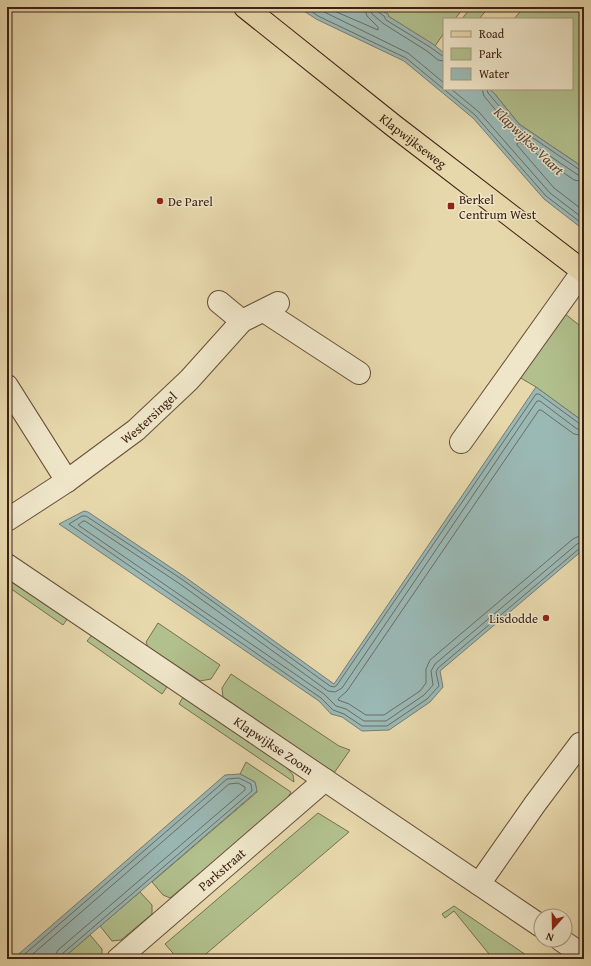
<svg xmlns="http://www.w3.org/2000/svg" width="591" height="966" viewBox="0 0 591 966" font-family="'Gentium Book Plus',serif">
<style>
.green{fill:#b1c08d;stroke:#777050}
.water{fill:#9ab8b4;stroke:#757b74}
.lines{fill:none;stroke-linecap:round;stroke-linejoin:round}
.shore{stroke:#6c6c64;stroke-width:1}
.minor-casing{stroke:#684e39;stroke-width:24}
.major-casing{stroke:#3d2013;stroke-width:24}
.minor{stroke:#efe6c9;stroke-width:22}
.major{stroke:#e7d8ac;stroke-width:22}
.poi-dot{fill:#8f2418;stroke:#efe6c9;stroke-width:1.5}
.labels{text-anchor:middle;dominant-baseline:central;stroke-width:3;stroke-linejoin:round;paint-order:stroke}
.street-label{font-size:13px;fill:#3d2013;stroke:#efe6c9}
.poi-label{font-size:13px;fill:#3d2013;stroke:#efe6c9;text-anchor:start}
.water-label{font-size:14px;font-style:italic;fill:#54463b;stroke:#efe6c9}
</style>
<rect width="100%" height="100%" fill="#e7d8ac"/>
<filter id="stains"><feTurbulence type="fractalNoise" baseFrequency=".005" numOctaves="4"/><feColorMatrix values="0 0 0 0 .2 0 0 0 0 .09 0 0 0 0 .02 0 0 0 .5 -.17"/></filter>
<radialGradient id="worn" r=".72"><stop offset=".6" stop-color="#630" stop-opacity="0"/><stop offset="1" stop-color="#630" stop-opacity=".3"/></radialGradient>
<!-- green -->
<path class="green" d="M 377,7 L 464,7 L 455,19 L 444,19 L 444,33 L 435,46 L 388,16 L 389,15 Z
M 471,7 L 489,7 L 479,19 L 462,19 Z
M 524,7 L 584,7 L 584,168 L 519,124 L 494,93 L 489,89 L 572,89 L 572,19 L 514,19 Z
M 564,313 L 584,329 L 584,422 L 536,387 L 519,377 Z
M 7,576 L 68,618 L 63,625 L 7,586 Z
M 158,623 L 220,665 L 211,679 L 200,681 L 148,647 L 146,642 Z
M 92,635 L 167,687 L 162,694 L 87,641 Z
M 231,674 L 339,746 L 350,750 L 334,773 L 223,697 L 222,688 Z
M 183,697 L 286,767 L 293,775 L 294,782 L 179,704 Z
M 246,762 L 291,792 L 286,801 L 170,898 L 163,895 L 152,882 L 257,792 L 255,782 L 240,774 Z
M 318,813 L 349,832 L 200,959 L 178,959 L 165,944 Z
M 140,892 L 152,905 L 152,914 L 121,940 L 112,941 L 100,926 Z
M 454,906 L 532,959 L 493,959 L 454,911 L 445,918 L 442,914 Z
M 90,935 L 102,949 L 102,957 L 100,959 L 62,959 Z"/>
<!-- water -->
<path class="water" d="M 298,7 L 377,7 L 389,15 L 388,16 L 433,44 L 444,53 L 444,89 L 489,89 L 494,93 L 519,124 L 584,168 L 584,230 L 544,199 L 473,118 L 404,61 L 316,19 Z
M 536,387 L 584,422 L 584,549 L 440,671 L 443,687 L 430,702 L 389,730 L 362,731 L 342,717 L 331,714 L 319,701 L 59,524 L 84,511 L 88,512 L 185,577 L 334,684 Z
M 240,774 L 255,782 L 257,791 L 62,959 L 13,959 L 225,775 Z"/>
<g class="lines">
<!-- shore -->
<path class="shore" d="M 305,7 L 318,16 L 406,58 L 475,115 L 546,196 L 584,225
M 314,7 L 408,53 L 444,83
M 325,7 L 378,30 L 378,27 L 367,16 L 364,7
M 370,7 L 372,14 L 384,24 L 427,51 L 438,60 L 444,61
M 376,7 L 377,11 L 384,16 L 386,20 L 430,47 L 441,55 L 444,56
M 451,89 L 479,112 L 550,193 L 584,219
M 482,89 L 484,96 L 513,131 L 578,175 L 584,176
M 487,89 L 488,93 L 517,127 L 580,170 L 584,171
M 584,182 L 574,180 L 520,142 L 517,143 L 517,145 L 554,188 L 584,211
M 584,425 L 580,424 L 539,394 L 536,394 L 337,685 L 334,687 L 330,686 L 183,580 L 86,516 L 82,516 L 69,524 L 321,698 L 333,710 L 344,714 L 362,726 L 387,726 L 427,699 L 439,686 L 436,672 L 438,668 L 580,548 L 584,547
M 584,430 L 577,429 L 540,401 L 537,401 L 342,688 L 335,692 L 328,691 L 180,584 L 85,521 L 83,521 L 78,525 L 324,694 L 336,706 L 346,709 L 364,721 L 386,721 L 424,695 L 433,685 L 431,671 L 435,664 L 577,544 L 584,542
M 584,436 L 574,434 L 541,410 L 539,410 L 347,691 L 339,698 L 338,700 L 349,704 L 366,715 L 384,715 L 420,691 L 426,683 L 426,669 L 430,660 L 573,539 L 577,537 L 584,536
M 19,959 L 227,779 L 239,778 L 251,784 L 252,791 L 62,954 L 60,959
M 27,959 L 229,784 L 238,783 L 245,787 L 245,790 L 58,950 L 56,954 L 55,959"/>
<!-- minor casing -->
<g class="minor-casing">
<g id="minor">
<path d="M 219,302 L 242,321"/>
<path d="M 264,311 L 359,373"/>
<path d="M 7,386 L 67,481"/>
<path d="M 461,442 L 583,271"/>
<path id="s1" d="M 7,520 L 67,481 L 136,430 L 189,380 L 242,321 L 278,303"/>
<path id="s2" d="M 7,565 L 541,926"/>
<path d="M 479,884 L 535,804 L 580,744 L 584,747"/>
<path d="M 561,940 L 584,956"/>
<path id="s3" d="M 118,959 L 325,780"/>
</g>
</g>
<!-- major casing -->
<g class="major-casing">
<g id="major">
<path id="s4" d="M 245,7 L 394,126 L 584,272"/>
</g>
</g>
<!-- minor -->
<use href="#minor" class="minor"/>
<!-- major -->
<use href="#major" class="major"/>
</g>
<!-- markers -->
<g class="poi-dot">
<circle cx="160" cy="201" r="4"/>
<rect x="447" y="202" width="8" height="8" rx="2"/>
<circle cx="546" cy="618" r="4"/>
</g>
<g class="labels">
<!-- street labels -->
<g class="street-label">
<text stroke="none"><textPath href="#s4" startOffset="215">Klapwijkseweg</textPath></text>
<text stroke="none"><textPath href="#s1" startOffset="175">Westersingel</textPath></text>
<text stroke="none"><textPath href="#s2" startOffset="322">Klapwijkse Zoom</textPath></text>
<text stroke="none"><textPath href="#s3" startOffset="137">Parkstraat</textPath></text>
</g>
<!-- poi labels -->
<g class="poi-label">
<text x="459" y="199">Berkel<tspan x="459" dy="15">Centrum West</tspan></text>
<text x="168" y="201">De Parel</text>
<text x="538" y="618" text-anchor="end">Lisdodde</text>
</g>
<!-- water labels -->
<g class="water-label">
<text transform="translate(529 141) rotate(44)">Klapwijkse Vaart</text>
</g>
</g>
<!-- margin -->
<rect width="591" height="966" fill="none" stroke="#e7d8ac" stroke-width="24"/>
<rect x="8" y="8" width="575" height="950" fill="none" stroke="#3d2013" stroke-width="2"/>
<rect x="12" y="12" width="567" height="942" fill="none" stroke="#3d2013"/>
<!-- legend -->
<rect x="443" y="18" width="130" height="72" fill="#efe6c9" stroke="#a89780"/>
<rect x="451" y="31" width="20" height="6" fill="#e7d8ac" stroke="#a89780"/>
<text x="479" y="38" font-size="12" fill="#3d2013">Road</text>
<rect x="451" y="48" width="20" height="12" fill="#b1c08d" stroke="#a89780"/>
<text x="479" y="58" font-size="12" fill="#3d2013">Park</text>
<rect x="451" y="68" width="20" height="12" fill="#9ab8b4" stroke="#a89780"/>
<text x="479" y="78" font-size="12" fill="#3d2013">Water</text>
<!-- north arrow -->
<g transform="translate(553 928) rotate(200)"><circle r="19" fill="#efe6c9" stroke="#a89780"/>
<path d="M0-3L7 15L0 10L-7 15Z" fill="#8f2418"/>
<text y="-6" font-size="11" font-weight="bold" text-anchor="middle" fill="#3d2013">N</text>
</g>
<rect width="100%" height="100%" filter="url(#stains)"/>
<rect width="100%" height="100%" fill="url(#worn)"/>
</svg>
